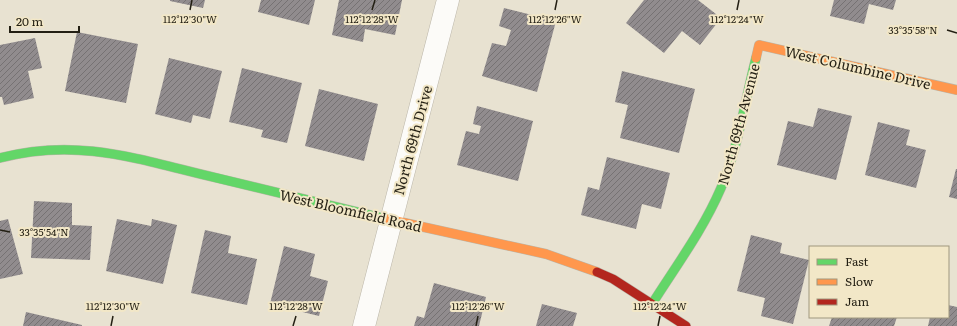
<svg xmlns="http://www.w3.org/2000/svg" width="957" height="326" viewBox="0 0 957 326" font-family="Literata,serif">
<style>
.building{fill:url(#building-hatch)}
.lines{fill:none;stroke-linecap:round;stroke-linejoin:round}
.street-casing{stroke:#bab5a8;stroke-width:23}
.fast-casing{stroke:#bab5a8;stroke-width:10}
.slow-casing{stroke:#bab5a8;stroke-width:10}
.jam-casing{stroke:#bab5a8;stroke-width:10}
.street{stroke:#fcfbf8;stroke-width:22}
.fast{stroke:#63d668;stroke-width:9}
.slow{stroke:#ff974d;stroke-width:9}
.jam{stroke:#b3261e;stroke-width:9}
.ticks{fill:none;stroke:#231f13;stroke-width:1.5}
.labels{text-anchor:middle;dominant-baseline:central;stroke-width:4;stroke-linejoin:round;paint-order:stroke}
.street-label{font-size:14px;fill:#231f13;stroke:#f2e7c7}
.ticks-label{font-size:10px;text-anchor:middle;fill:#231f13;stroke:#f2e7c7;stroke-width:4;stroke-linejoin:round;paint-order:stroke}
</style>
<defs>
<pattern id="building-hatch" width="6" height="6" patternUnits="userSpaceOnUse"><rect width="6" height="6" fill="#918c8e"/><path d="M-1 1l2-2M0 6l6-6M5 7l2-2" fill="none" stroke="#767273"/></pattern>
</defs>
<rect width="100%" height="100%" fill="#e8e2d1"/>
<!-- building -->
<path class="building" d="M 170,0 L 205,0 L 203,8 L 170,1 Z
M 261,0 L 315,0 L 309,25 L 258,12 Z
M 339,0 L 402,0 L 395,35 L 365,29 L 363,42 L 332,35 Z
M 644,0 L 698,0 L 721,18 L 700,45 L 682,31 L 664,53 L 626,23 Z
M 834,0 L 896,0 L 893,10 L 869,4 L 864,24 L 830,16 Z
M 504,8 L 556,21 L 537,92 L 482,76 L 492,43 L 506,46 L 511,30 L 499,26 Z
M 77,32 L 138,44 L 126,103 L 65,91 Z
M 35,38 L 42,68 L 28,71 L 34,98 L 4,105 L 2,97 L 0,97 L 0,45 Z
M 169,58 L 222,71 L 210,119 L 193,115 L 191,123 L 155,114 Z
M 242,68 L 302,83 L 287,143 L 261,137 L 263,130 L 229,122 Z
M 622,71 L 695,89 L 679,153 L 620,138 L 628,105 L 615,102 Z
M 319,89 L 378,104 L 364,161 L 305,146 Z
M 477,106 L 533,121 L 518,181 L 457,165 L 466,131 L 479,134 L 481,126 L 473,124 Z
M 818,108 L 852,116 L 836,180 L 777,165 L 788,121 L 813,127 Z
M 878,122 L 910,130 L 906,145 L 926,150 L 916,188 L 865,175 Z
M 607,157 L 670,173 L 661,209 L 642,204 L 636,229 L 581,215 L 588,187 L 599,190 Z
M 956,169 L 957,169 L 957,199 L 949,197 Z
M 34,201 L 72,203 L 72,225 L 92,226 L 90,260 L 31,258 Z
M 8,219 L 23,274 L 0,279 L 0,221 Z
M 117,219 L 151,226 L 152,219 L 177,225 L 163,284 L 106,271 Z
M 205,230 L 231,236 L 228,253 L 257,259 L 247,305 L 191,293 Z
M 751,235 L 782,243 L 780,253 L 809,260 L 793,324 L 761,316 L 765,298 L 737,291 Z
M 284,246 L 315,254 L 310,276 L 328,281 L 319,316 L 270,304 Z
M 434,283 L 486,297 L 479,326 L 414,326 L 417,316 L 424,318 Z
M 542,304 L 577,313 L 573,326 L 536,326 Z
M 948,305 L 957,307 L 957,326 L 928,326 L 930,317 L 948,317 Z
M 26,312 L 82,325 L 82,326 L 23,326 Z
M 832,317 L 897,317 L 894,326 L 829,326 Z"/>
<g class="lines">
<!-- street casing -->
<g class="street-casing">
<path id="street" d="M 364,326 L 448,0"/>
</g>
<!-- fast casing -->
<g class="fast-casing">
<path id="fast" d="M 0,158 C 79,137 140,160 217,178 C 273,192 330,205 387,219
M 652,304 C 676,266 703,230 721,188 C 738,149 745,100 756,58"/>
</g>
<!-- slow casing -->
<g class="slow-casing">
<path id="slow" d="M 756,58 L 759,45 L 957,90
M 387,219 L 546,254 L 597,272"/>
</g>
<!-- jam casing -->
<g class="jam-casing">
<path id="jam" d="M 597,272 L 613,279 L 686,326"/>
</g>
<!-- street -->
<use href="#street" class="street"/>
<!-- fast -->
<use href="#fast" class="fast"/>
<!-- slow -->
<use href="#slow" class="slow"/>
<!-- jam -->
<use href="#jam" class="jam"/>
</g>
<!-- ticks -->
<path class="ticks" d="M 190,10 L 192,0M 372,10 L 375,0M 555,10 L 557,0M 737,10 L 739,0M 947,30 L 957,33M 0,230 L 10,232M 111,326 L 113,316M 293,326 L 296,316M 476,326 L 478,316M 658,326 L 660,316"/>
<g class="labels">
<!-- street labels -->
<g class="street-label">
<text transform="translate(858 67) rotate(13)">West Columbine Drive</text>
<text transform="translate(738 124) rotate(-75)">North 69th Avenue</text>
<text transform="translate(412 140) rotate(-75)">North 69th Drive</text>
<text transform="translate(351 210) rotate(13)">West Bloomfield Road</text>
</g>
</g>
<g class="ticks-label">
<text x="190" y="23">112°12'30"W</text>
<text x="372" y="23">112°12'28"W</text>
<text x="555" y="23">112°12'26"W</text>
<text x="737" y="23">112°12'24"W</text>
<text x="913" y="34">33°35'58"N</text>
<text x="44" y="236">33°35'54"N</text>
<text x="113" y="310">112°12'30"W</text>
<text x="296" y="310">112°12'28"W</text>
<text x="478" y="310">112°12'26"W</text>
<text x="660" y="310">112°12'24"W</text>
</g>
<!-- legend -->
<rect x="809" y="246" width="140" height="72" fill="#f2e7c7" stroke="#9f977f"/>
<rect x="817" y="259" width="20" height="6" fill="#63d668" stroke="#9f977f"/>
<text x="845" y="266" font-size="12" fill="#231f13">Fast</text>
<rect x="817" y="279" width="20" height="6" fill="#ff974d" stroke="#9f977f"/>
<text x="845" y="286" font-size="12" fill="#231f13">Slow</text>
<rect x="817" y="299" width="20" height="6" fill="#b3261e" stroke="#9f977f"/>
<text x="845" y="306" font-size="12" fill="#231f13">Jam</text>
<!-- scale -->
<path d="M10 26v6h69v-6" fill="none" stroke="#231f13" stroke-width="2"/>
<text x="16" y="26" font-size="12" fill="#231f13" stroke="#f2e7c7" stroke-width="3" paint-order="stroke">20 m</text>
</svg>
